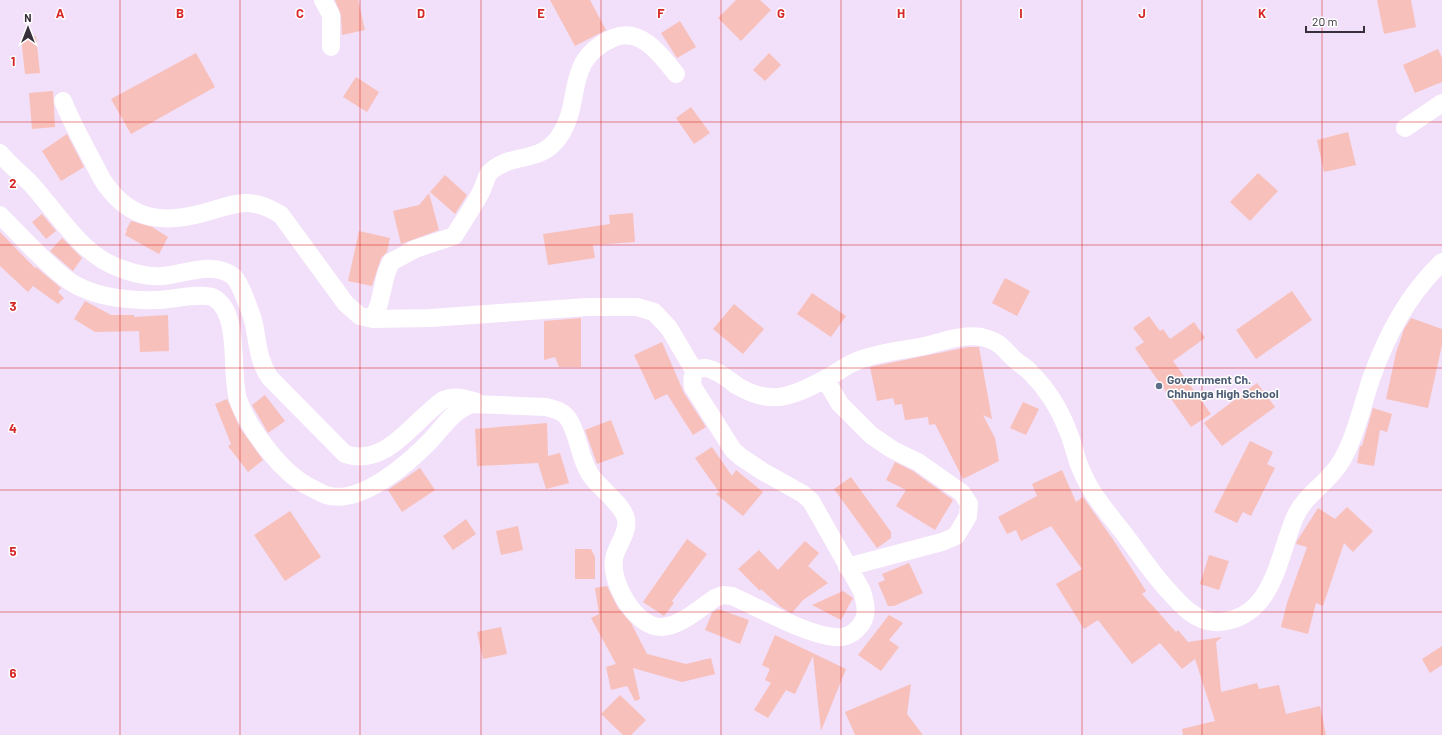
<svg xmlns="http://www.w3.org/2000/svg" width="1442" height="735" viewBox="0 0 1442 735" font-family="Barlow,sans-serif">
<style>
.building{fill:#f7c0ba}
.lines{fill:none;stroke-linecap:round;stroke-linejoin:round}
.minor{stroke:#fff;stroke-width:18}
.grid{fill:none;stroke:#d62828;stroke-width:1;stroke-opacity:0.55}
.service-dot{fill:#5c6f8a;stroke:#fff;stroke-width:1.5}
.labels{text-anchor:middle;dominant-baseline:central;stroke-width:3;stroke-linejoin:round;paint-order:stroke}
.service-label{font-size:12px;font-weight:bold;fill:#4e5e75;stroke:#fff;text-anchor:start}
.grid-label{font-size:13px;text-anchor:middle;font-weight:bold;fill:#d62828;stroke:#fff;stroke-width:3;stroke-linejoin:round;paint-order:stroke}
</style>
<rect width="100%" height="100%" fill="#f2dff9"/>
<!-- building -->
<path class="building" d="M 335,0 L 358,0 L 365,30 L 342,35 L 341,15 Z
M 550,0 L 590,0 L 606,30 L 575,46 Z
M 736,0 L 760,0 L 771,10 L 741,41 L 718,18 Z
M 1377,0 L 1411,0 L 1416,27 L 1384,34 Z
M 680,21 L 696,47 L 677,58 L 661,33 Z
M 36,36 L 40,73 L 25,74 L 21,37 Z
M 1438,49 L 1442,58 L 1442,82 L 1415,93 L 1403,65 Z
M 196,53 L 215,87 L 131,134 L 111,99 Z
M 769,53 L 781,65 L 765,81 L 753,70 Z
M 356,77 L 379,92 L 367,112 L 343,97 Z
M 53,91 L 55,127 L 32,129 L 29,93 Z
M 691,107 L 710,133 L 694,144 L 676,118 Z
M 1348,132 L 1356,165 L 1324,172 L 1317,140 Z
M 67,134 L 84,167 L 61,181 L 42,151 Z
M 1258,173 L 1278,191 L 1250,221 L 1230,202 Z
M 445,175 L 467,195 L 455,214 L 430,192 Z
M 429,193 L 439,230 L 401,244 L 393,211 L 419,205 Z
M 633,213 L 635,242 L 593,245 L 595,258 L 548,265 L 543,234 L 610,224 L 609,215 Z
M 42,214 L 56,231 L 46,239 L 32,222 Z
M 131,221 L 152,227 L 168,237 L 159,254 L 125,235 L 127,231 L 126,230 Z
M 359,231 L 390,238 L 387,252 L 381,258 L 372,286 L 348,281 Z
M 0,232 L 35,268 L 36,267 L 61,288 L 58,292 L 64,298 L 58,304 L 33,286 L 28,292 L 0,266 Z
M 62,238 L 82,258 L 73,271 L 50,251 Z
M 1005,278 L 1030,291 L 1017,316 L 992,303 Z
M 1292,291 L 1312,320 L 1256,359 L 1236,330 Z
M 812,293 L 846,316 L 831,337 L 797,314 Z
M 85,301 L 111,315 L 134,315 L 134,317 L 168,315 L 169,351 L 140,352 L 139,331 L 95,332 L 74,319 Z
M 734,304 L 764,329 L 743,354 L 713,329 Z
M 1149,316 L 1160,331 L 1163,329 L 1170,339 L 1194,322 L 1205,338 L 1173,361 L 1211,414 L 1191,427 L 1135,348 L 1144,342 L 1133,328 Z
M 581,318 L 581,367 L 559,367 L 555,357 L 544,360 L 544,321 Z
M 1411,318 L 1442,329 L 1442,345 L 1428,408 L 1386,399 L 1396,353 L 1404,329 Z
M 662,342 L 684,393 L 706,427 L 693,435 L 667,394 L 655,400 L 634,355 Z
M 968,347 L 979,347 L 992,419 L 983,415 L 995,438 L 999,461 L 963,479 L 935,424 L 929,425 L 928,417 L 905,420 L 902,404 L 895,405 L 893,398 L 877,401 L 870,367 Z
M 1257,383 L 1275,407 L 1222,446 L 1204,423 Z
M 265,395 L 285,421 L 268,433 L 252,405 Z
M 227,399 L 240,428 L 263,460 L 248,472 L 228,446 L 231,444 L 215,404 Z
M 1023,402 L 1039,409 L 1026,435 L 1010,428 Z
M 1373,408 L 1392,414 L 1387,432 L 1380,430 L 1374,466 L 1357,463 L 1360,446 L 1362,446 Z
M 611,420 L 624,454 L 597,464 L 585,430 Z
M 547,423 L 548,456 L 560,453 L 569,483 L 546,489 L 538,463 L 477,466 L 475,429 Z
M 1250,441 L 1273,452 L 1267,464 L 1275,468 L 1251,516 L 1243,512 L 1237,523 L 1214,512 Z
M 712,447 L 732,476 L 736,470 L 763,492 L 743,516 L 716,494 L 719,492 L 695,458 Z
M 895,462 L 913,471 L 953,500 L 935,530 L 896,506 L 906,490 L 886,480 Z
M 420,468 L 435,490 L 402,512 L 388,490 Z
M 1062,470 L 1076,502 L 1083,497 L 1114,541 L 1146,591 L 1142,594 L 1176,632 L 1178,630 L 1188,642 L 1222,637 L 1216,642 L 1221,692 L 1257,683 L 1259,689 L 1279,685 L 1286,714 L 1320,706 L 1326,735 L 1183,735 L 1182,729 L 1215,721 L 1195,659 L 1182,669 L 1160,643 L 1132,664 L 1098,620 L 1084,629 L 1056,584 L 1082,569 L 1051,526 L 1021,541 L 1016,530 L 1007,534 L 998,517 L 1037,496 L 1032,484 Z
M 851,477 L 891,532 L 891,538 L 877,548 L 834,489 Z
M 1347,507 L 1373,531 L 1353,552 L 1344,543 L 1323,606 L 1316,603 L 1308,634 L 1281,627 L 1287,603 L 1307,547 L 1296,544 L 1297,541 L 1318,508 L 1335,519 Z
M 290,511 L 321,557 L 285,581 L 254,535 Z
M 466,519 L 476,534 L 453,550 L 443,536 Z
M 518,526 L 523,550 L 501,555 L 496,531 Z
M 687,539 L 707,554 L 672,601 L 674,603 L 664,616 L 643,602 Z
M 805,541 L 819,553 L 808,566 L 828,583 L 803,600 L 792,613 L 782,608 L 761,589 L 760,591 L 738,569 L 759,550 L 778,570 Z
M 575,549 L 591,549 L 595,557 L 595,579 L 575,579 Z
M 1209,555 L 1229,561 L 1219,590 L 1200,584 Z
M 909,563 L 923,593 L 894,606 L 888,606 L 878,583 L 885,580 L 882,574 Z
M 607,586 L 618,608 L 631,623 L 647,654 L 686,664 L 711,658 L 715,674 L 682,682 L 633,668 L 640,699 L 635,701 L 627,686 L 611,690 L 606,667 L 616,664 L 591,618 L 599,614 L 595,588 Z
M 843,591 L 853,598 L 841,620 L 812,605 Z
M 718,609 L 749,620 L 740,644 L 705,630 L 712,613 Z
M 889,615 L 903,623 L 889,640 L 899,647 L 881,671 L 858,655 Z
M 501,627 L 507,654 L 483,659 L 477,632 Z
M 775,635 L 846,669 L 821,731 L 813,656 L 795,694 L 786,690 L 768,718 L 754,710 L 771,683 L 765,680 L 770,669 L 762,665 Z
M 1442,646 L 1442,665 L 1430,673 L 1422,659 Z
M 911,684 L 907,714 L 923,735 L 855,735 L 845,712 Z
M 620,695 L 646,720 L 631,735 L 623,735 L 601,714 Z"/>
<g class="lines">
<!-- minor -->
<path class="minor" d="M 323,0 L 331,15 L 331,47
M 63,101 C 71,121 81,139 91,158 C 96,167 100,177 106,185 C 131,220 163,224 203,213 C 236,204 249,195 281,215 L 346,304 L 360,316 L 373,319 L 430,318 L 587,307 L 637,307 L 654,312 L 669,328 L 695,372
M 1405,128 L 1442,103
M 0,153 C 9,165 22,174 32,185 C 59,215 82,256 122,269 C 135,274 149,277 163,276 C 186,274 214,260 234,277 C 239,282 242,291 245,298 C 248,306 252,315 254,324 C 258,344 258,361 270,378 L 345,454 C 386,468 413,421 443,400 C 455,395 464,398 477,402
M 0,215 C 21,236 42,260 65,278 C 89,297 128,301 157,300 C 170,300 203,292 214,298 C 241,313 230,373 238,399 C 247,427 282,473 308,486 C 314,489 320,493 326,495 C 360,506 409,463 431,440 C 445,425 453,410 473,404 L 546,407 C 553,409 561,410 566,416 C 578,429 579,460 592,477 C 601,489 623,505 626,519 C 629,533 616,546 614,559 C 610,583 636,628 662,627 C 681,626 700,608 715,598 L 723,595 L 732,596 C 759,608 805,634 834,637 C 843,638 852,635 858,628 C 869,617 866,605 862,591 L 811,501 L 803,494 L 762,471 L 741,457 L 733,450 L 693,387 C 691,377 693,367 706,368 C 717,370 728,379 736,385 C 771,407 794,396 827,378 C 837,373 846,365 857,361 C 874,353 905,350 924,346 C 941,342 963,334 981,337 C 999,341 1001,346 1013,358 C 1019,364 1026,367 1031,373 C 1047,389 1060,410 1068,431 C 1074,445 1076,461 1083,474 C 1092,495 1108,513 1122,531 C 1136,549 1149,569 1164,586 C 1178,602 1196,624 1219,622 C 1274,618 1278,556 1295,517 C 1305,494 1330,482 1342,460 C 1356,435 1362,406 1371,379 C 1387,334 1408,295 1442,262
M 373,319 L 379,304 L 386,274 L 391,262 L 415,249 L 454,236 C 463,221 474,206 482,190 C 485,184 486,175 491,171 C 513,152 540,164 559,137 C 584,101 562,61 613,38 C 640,26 661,55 676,74
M 825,379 L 840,404 L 871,435 L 893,450 L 918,462 L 962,493 L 969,504 L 968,516 L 956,536 L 942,542 L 847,567"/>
</g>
<!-- grid -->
<path class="grid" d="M 120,0 L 120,735M 240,0 L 240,735M 360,0 L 360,735M 481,0 L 481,735M 601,0 L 601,735M 721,0 L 721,735M 841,0 L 841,735M 961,0 L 961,735M 1082,0 L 1082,735M 1202,0 L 1202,735M 1322,0 L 1322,735M 0,122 L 1442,122M 0,245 L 1442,245M 0,368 L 1442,368M 0,490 L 1442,490M 0,612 L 1442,612"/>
<!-- markers -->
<circle class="service-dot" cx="1159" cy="386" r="4"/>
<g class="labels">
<!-- service labels -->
<g class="service-label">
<text x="1167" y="379">Government Ch.<tspan x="1167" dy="14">Chhunga High School</tspan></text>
</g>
</g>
<g class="grid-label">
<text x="60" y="18">A</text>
<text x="180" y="18">B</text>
<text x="300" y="18">C</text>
<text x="421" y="18">D</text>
<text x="541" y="18">E</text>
<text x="661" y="18">F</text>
<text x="781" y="18">G</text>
<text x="901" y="18">H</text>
<text x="1021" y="18">I</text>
<text x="1142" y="18">J</text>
<text x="1262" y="18">K</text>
<text x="13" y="66">1</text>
<text x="13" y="188">2</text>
<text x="13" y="311">3</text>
<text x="13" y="433">4</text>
<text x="13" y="556">5</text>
<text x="13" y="678">6</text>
</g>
<!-- north arrow -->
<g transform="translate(28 28)" stroke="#ffffff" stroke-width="3" paint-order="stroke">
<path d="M0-3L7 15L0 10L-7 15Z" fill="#37303a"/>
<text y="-6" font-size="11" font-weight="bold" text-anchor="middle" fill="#37303a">N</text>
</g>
<!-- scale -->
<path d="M1306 26v6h58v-6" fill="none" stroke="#37303a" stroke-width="2"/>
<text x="1312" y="26" font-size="12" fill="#37303a" stroke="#ffffff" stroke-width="3" paint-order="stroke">20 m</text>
</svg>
